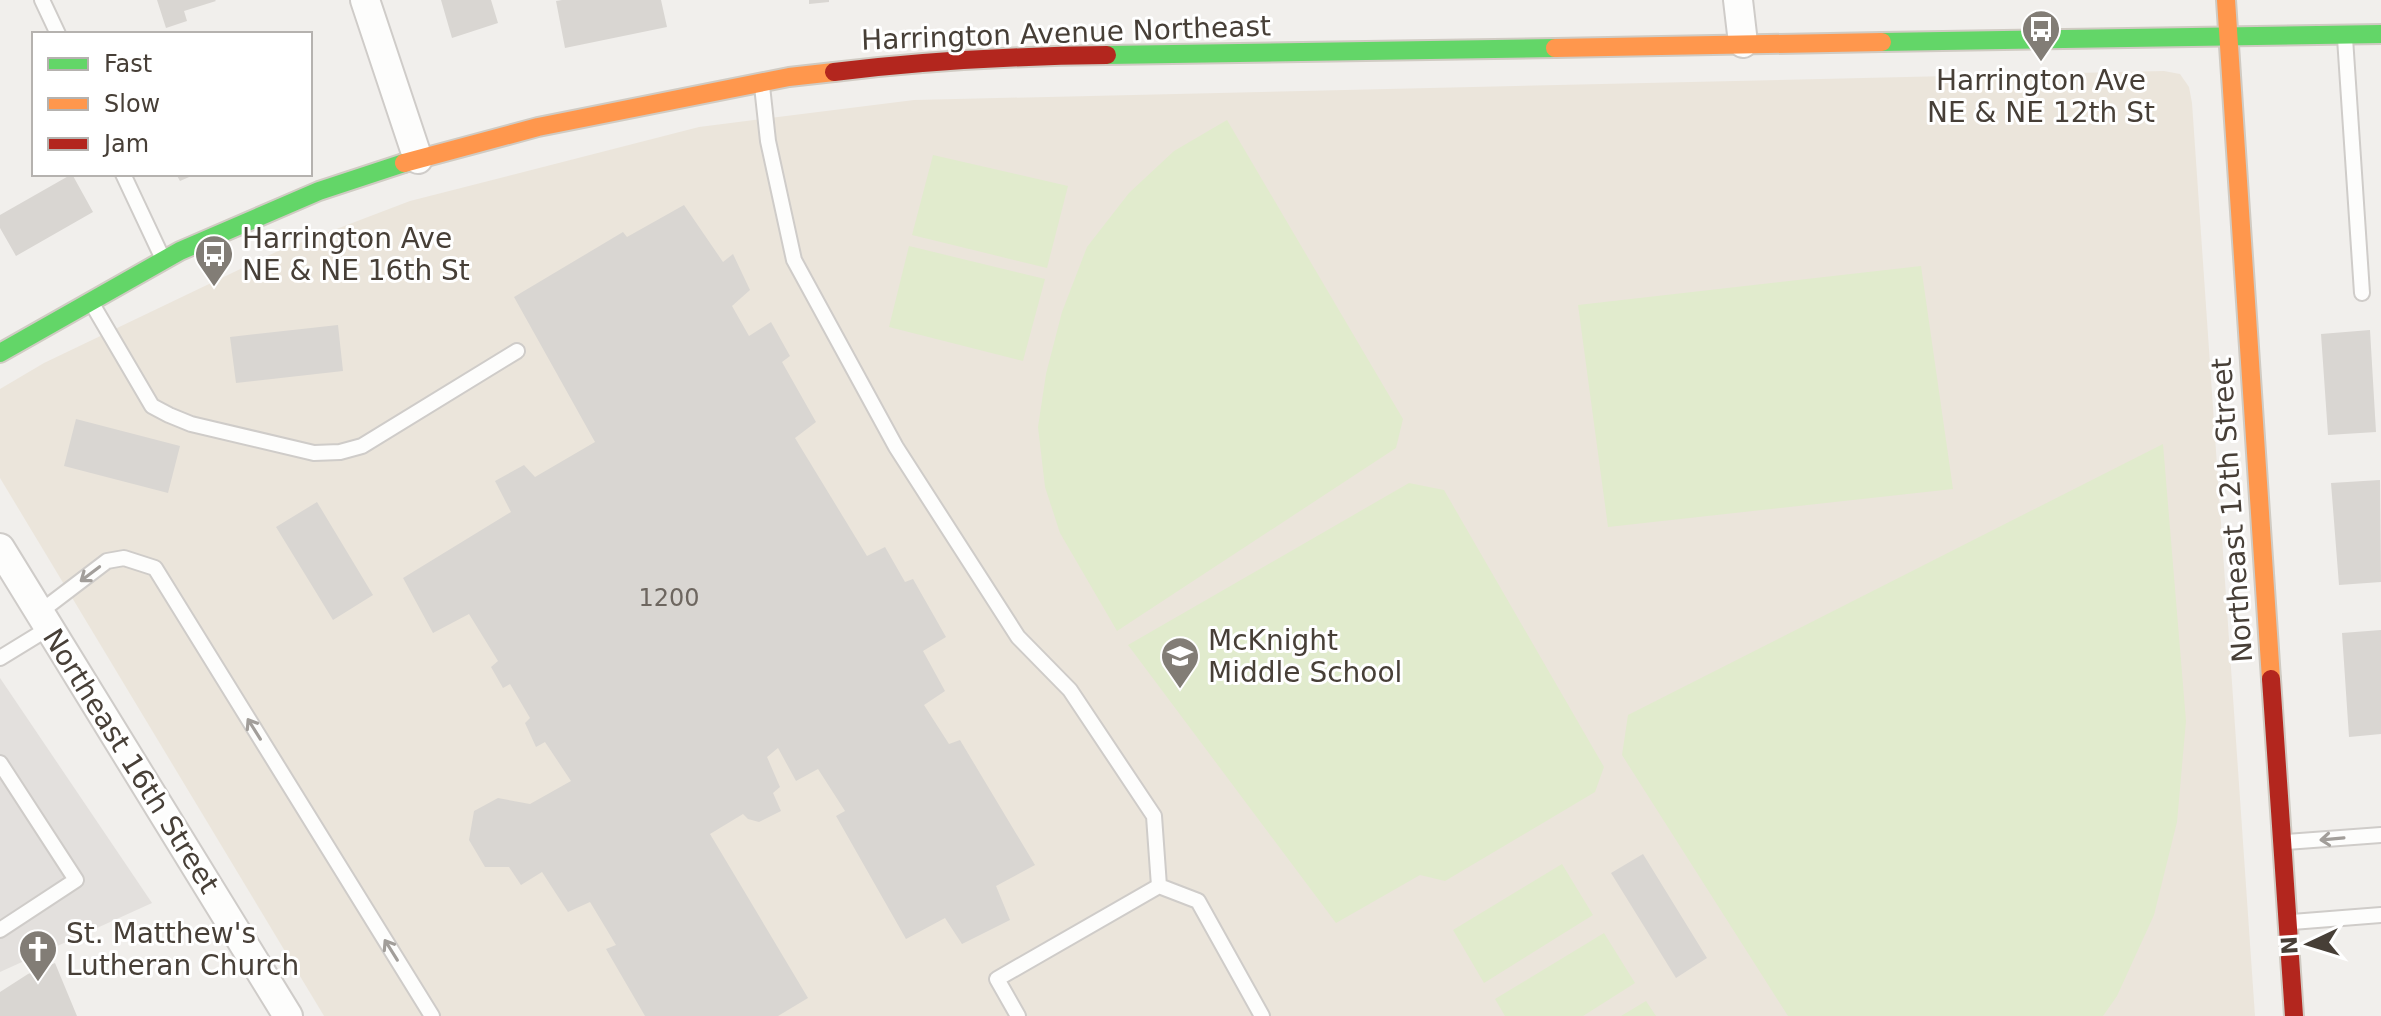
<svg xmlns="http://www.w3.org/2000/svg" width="2381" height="1016" viewBox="0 0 2381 1016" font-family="'DejaVu Sans',sans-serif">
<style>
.education{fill:#ebe5db}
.green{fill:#e1ebcd}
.parking{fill:#e3e0dd}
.building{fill:#d9d6d2}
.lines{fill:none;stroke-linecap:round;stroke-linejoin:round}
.lane-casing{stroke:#cfccc9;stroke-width:18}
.street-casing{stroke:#cfccc9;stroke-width:32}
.fast-casing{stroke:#d0cbc3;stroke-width:22}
.slow-casing{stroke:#d0cbc3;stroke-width:22}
.jam-casing{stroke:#d0cbc3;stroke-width:22}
.lane{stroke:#fdfdfc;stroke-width:14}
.street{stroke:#fdfdfc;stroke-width:28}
.fast{stroke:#63d668;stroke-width:18}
.slow{stroke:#ff974d;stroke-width:18}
.jam{stroke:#b3261e;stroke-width:18}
.oneway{stroke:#a29e9a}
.labels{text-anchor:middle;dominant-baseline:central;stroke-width:6;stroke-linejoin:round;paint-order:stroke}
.number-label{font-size:24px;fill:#6d665f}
.street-label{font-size:28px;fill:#473f37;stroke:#fff}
.poi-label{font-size:28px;fill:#473f37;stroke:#fff;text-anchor:start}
</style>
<rect width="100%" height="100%" fill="#f1efec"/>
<!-- education -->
<path class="education" d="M 2164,71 L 2180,74 L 2189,87 L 2192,103 L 2255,1016 L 324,1016 L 0,478 L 0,389 L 44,363 L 276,252 L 410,201 L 699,127 L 914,100 Z"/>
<!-- green -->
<path class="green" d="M 1227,120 L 1403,419 L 1396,448 L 1117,631 L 1060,533 L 1045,487 L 1038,427 L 1046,374 L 1062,312 L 1087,247 L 1129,193 L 1174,151 Z
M 933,155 L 1068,186 L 1047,268 L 912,235 Z
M 909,246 L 1045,279 L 1023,361 L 889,327 Z
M 1921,266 L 1953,489 L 1608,527 L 1578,305 Z
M 2163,444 L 2186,721 L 2177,822 L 2154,915 L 2117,996 L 2103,1016 L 1788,1016 L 1622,755 L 1628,715 Z
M 1409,483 L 1444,490 L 1604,767 L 1595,792 L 1445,881 L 1420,875 L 1336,923 L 1128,645 Z
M 1562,864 L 1593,915 L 1484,983 L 1453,930 Z
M 1604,933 L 1635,983 L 1583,1016 L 1505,1016 L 1495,999 Z
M 1646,1001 L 1656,1016 L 1621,1016 Z"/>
<!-- parking -->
<path class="parking" d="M 0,678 L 152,903 L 0,972 Z"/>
<!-- building -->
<path class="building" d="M 157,0 L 215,0 L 216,1 L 184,11 L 187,21 L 166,28 Z
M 441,0 L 491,0 L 498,23 L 452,38 Z
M 562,0 L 661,0 L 667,27 L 565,48 L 556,1 Z
M 809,0 L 829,0 L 829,2 L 809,4 Z
M 72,174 L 93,212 L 16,256 L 0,228 L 0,215 Z
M 176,174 L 196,174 L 180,181 Z
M 684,205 L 723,262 L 733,254 L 750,290 L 732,306 L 749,336 L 771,322 L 790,356 L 782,362 L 816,422 L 795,438 L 867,556 L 885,547 L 905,582 L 913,579 L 946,637 L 923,651 L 945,691 L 924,705 L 949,744 L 960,740 L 1035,865 L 996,886 L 1010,920 L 962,944 L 945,918 L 906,939 L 836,816 L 845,811 L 818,769 L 796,781 L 778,748 L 767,757 L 780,787 L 773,793 L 781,811 L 759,822 L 748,819 L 743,814 L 710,834 L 808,998 L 778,1016 L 645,1016 L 606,949 L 616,945 L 590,902 L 568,912 L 542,872 L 521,885 L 509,867 L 485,867 L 469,840 L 474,811 L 498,798 L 530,804 L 571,781 L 545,742 L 536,747 L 525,723 L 530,718 L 510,684 L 503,688 L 491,667 L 498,661 L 469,614 L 433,633 L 403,578 L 511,512 L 495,481 L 524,465 L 535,477 L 595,442 L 514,297 L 623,232 L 627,237 Z
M 338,325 L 343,371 L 236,383 L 230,337 Z
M 2370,330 L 2376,432 L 2328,435 L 2321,334 Z
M 76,419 L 180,446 L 168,493 L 64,466 Z
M 2380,480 L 2381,582 L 2339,585 L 2331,483 Z
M 317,502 L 373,595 L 333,620 L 276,527 Z
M 2381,630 L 2381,734 L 2349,737 L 2342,633 Z
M 1643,854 L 1707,958 L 1676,978 L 1611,873 Z
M 55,963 L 77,1016 L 0,1016 L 0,992 L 28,974 Z"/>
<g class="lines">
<!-- lane casing -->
<g class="lane-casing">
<path id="lane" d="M 42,0 L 58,34
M 2345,38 L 2362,293
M 762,86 L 768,141 L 794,260 L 896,447 L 1018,637 L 1070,690 L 1154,816 L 1159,886
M 123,174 L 162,257
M 91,302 L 152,406 L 169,415 L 191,424 L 314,453 L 340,452 L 362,446 L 517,351
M 40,612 L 107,561 L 124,558 L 155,568 L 432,1016
M 0,658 L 49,628
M 0,763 L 76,880 L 0,930
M 2286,842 L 2381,835
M 1159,886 L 1198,901 L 1262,1016
M 2292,922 L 2381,915
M 1018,1016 L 997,979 L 1159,886"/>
</g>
<!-- street casing -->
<g class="street-casing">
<path id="street" d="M 365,0 L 418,159
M 1738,0 L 1743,43
M 0,548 L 288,1016"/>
</g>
<!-- fast casing -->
<g class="fast-casing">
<path id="fast" d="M 1882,42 L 2381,34
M 1107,55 L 1555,48
M 0,353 L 180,251 L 319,191 L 404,163"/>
</g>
<!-- slow casing -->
<g class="slow-casing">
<path id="slow" d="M 2226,0 L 2271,679
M 1555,48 L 1882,42
M 404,163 L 538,127 L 789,77 L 834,72"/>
</g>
<!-- jam casing -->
<g class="jam-casing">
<path id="jam" d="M 834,72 C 924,61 1016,56 1107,55
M 2271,679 L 2294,1016"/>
</g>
<!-- lane -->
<use href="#lane" class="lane"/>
<!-- street -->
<use href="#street" class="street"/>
<!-- fast -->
<use href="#fast" class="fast"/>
<!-- slow -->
<use href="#slow" class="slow"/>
<!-- jam -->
<use href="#jam" class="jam"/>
</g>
<!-- one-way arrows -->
<defs><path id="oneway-shaft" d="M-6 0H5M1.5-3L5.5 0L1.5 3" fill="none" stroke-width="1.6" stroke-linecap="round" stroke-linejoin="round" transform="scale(2)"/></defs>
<g class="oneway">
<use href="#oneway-shaft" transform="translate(90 574) rotate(143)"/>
<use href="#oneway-shaft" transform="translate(254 729) rotate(-122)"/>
<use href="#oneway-shaft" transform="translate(2332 839) rotate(175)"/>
<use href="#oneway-shaft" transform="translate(391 950) rotate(-122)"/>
</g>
<!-- icons -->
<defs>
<g id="bus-pin" transform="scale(2)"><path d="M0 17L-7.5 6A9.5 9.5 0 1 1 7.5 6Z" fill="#827d76" stroke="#fff"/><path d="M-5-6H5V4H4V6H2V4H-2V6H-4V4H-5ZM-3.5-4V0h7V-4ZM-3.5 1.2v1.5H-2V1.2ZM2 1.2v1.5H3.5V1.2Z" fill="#fff"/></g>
<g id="school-pin" transform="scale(2)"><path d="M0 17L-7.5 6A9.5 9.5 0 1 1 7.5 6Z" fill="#827d76" stroke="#fff"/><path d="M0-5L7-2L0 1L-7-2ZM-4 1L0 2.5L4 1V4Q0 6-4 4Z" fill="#fff"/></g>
<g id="church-pin" transform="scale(2)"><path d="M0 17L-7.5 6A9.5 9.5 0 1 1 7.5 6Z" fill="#827d76" stroke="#fff"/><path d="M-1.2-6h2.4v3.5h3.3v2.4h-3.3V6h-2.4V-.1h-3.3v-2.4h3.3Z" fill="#fff"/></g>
</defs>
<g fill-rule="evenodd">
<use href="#bus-pin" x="2041" y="29"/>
<use href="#bus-pin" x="214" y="254"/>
<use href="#school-pin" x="1180" y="656"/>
<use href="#church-pin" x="38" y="949"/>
</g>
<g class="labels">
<!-- number labels -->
<g class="number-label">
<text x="669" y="598">1200</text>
</g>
<!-- street labels -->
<g class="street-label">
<text transform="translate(1066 33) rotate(-2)">Harrington Avenue Northeast</text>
<text transform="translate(2232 510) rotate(-94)">Northeast 12th Street</text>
<text transform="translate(131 761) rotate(58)">Northeast 16th Street</text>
</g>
<!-- poi labels -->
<g class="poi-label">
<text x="2041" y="80" text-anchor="middle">Harrington Ave<tspan x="2041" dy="32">NE &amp; NE 12th St</tspan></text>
<text x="242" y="238">Harrington Ave<tspan x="242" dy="32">NE &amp; NE 16th St</tspan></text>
<text x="1208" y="640">McKnight<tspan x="1208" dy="32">Middle School</tspan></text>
<text x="66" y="933">St. Matthew's<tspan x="66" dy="32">Lutheran Church</tspan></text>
</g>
</g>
<!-- legend -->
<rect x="32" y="32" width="280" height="144" fill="#ffffff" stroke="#b5b2af" stroke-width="2"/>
<rect x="48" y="58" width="40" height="12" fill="#63d668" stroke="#b5b2af" stroke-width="2"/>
<text x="104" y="72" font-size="24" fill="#473f37">Fast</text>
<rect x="48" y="98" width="40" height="12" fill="#ff974d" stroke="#b5b2af" stroke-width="2"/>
<text x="104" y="112" font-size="24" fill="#473f37">Slow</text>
<rect x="48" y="138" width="40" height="12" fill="#b3261e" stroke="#b5b2af" stroke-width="2"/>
<text x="104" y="152" font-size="24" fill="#473f37">Jam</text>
<!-- north arrow -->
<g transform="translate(2309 944) rotate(266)" stroke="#ffffff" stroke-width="6" paint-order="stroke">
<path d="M0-6L14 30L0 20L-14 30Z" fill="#473f37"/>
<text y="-12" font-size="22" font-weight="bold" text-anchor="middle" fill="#473f37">N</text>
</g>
</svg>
